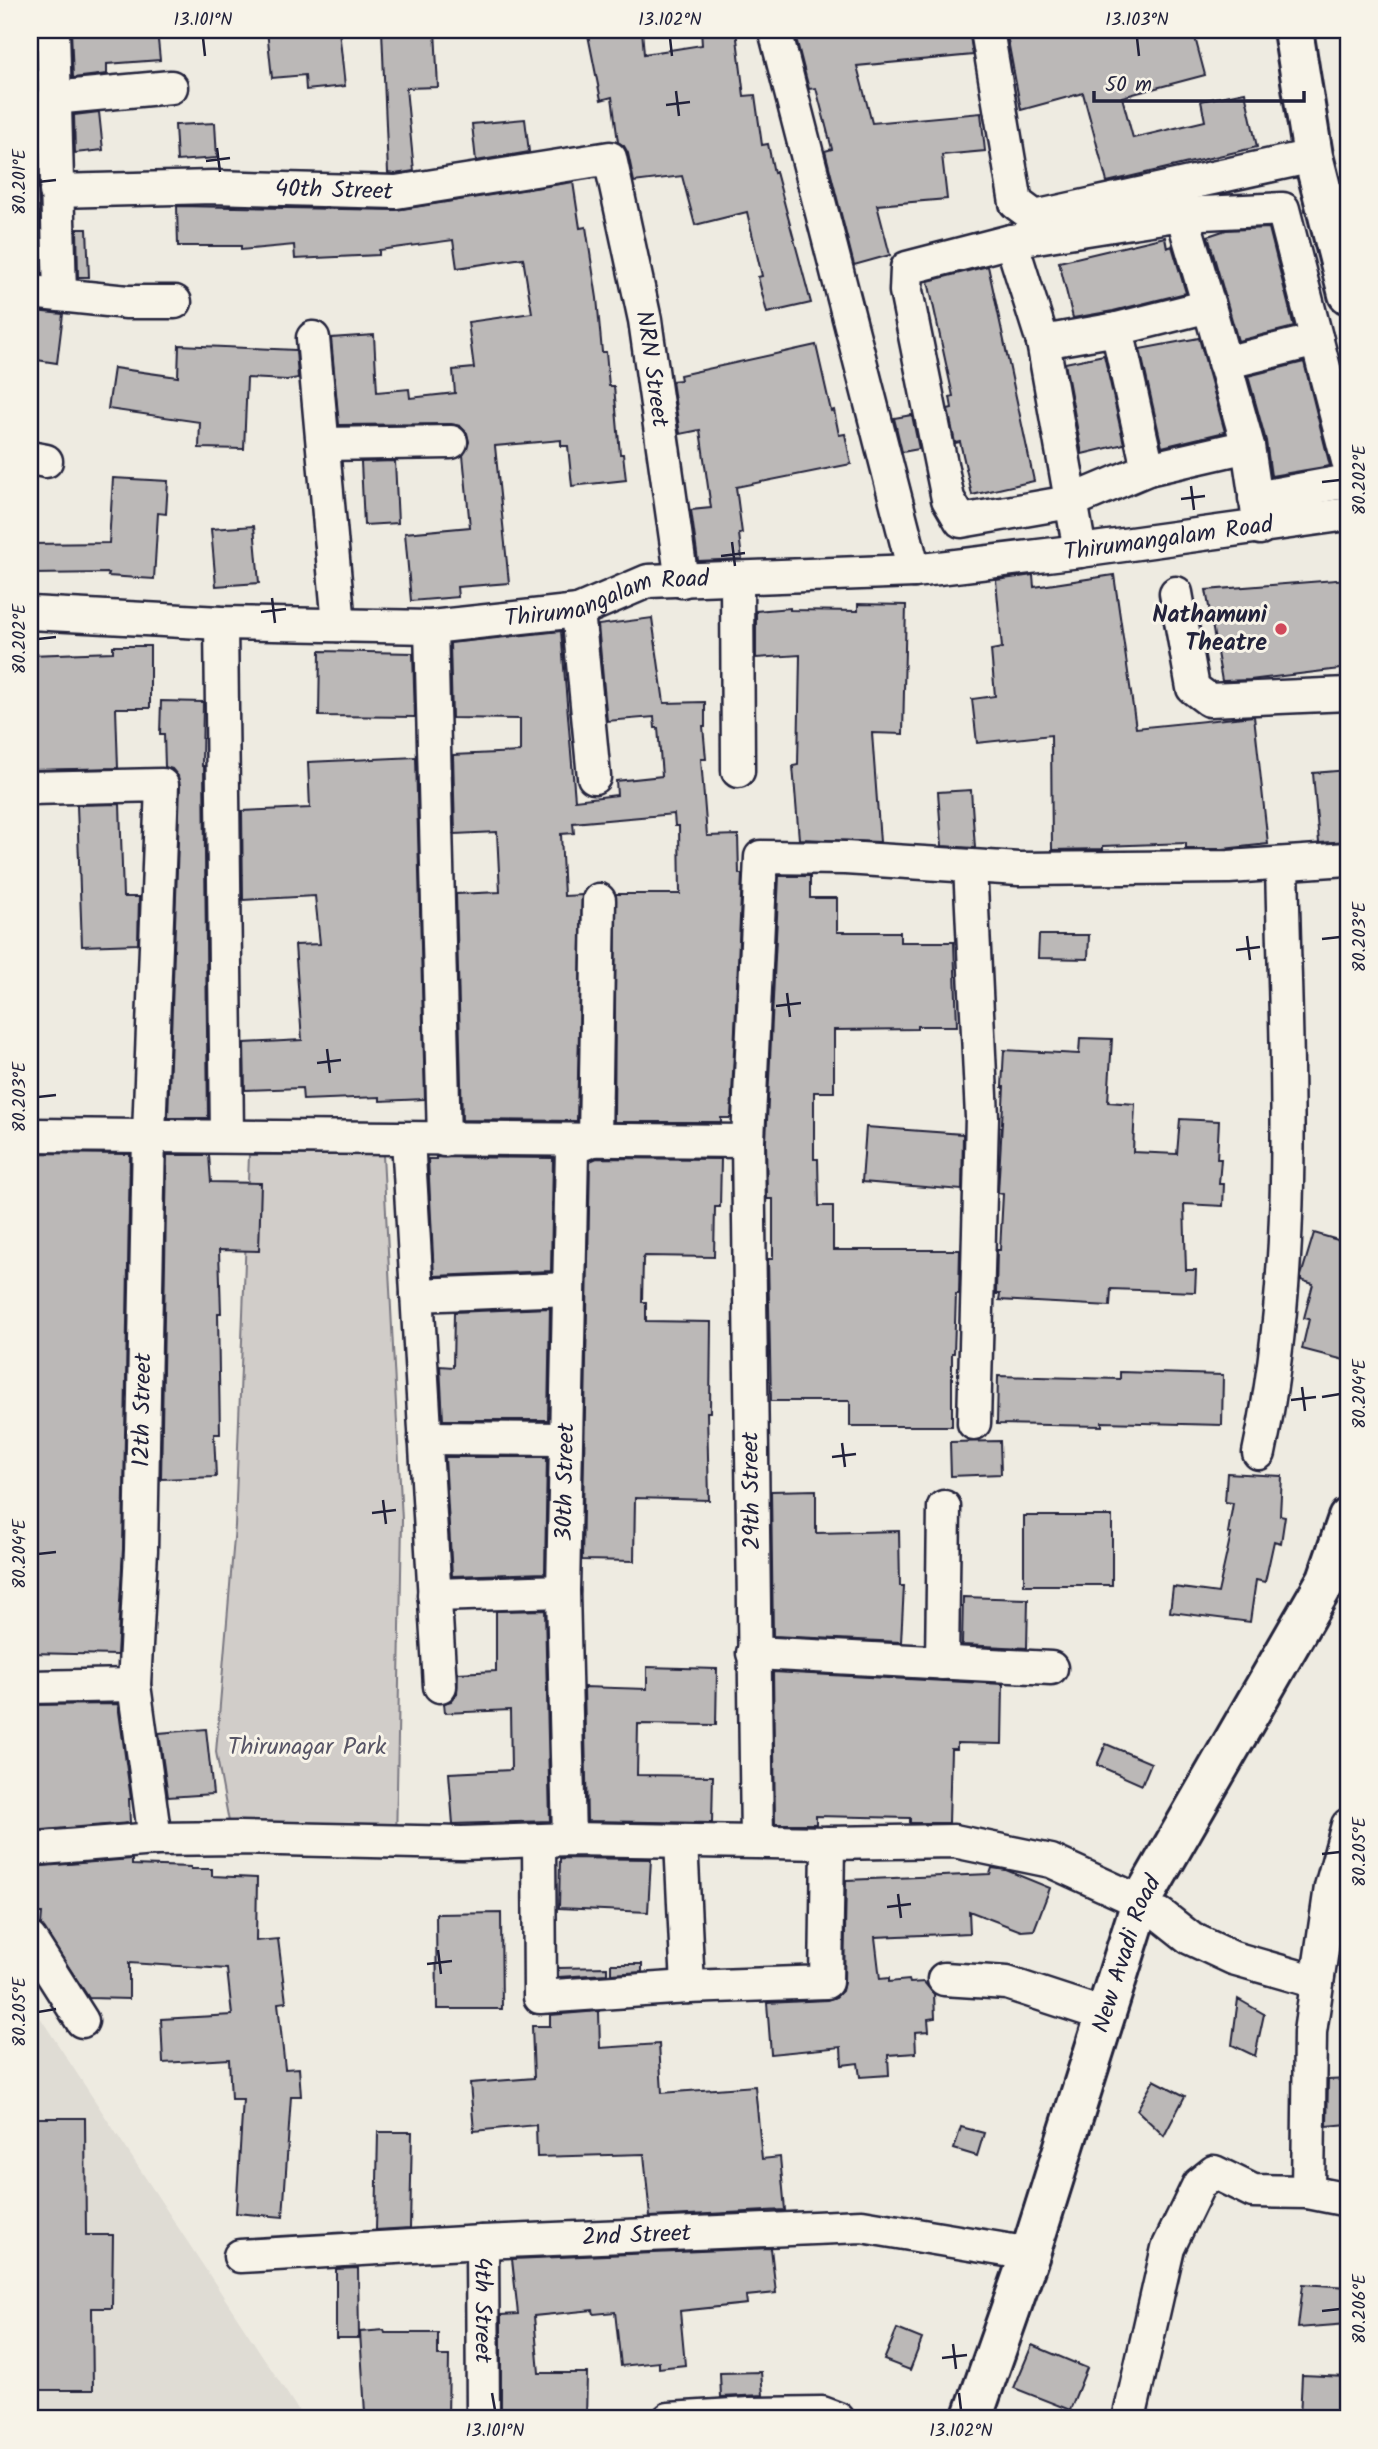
<svg xmlns="http://www.w3.org/2000/svg" width="1378" height="2449" viewBox="0 0 1378 2449" font-family="Kalam,sans-serif">
<style>
.built{fill:#dfdcd4}
.green{fill:#d1cdc9;stroke:#7a7882;stroke-width:2}
.building{fill:#bbb8b7;stroke:#22223b;stroke-width:2}
.lines{fill:none;stroke-linecap:round;stroke-linejoin:round}
.minor-casing{stroke:#22223b;stroke-width:37}
.major-casing{stroke:#22223b;stroke-width:44}
.minor{stroke:#f7f3e8;stroke-width:32}
.major{stroke:#f7f3e8;stroke-width:38}
.ticks{fill:none;stroke:#22223b;stroke-width:2.5}
.poi-dot{fill:#d1495b;stroke:#f7f3e8;stroke-width:2.5}
.labels{text-anchor:middle;dominant-baseline:central;stroke-width:6;stroke-linejoin:round;paint-order:stroke}
.street-label{font-size:24px;fill:#22223b;stroke:#f7f3e8}
.poi-label{font-size:24px;font-weight:bold;fill:#22223b;stroke:#f7f3e8;text-anchor:end}
.park-label{font-size:24px;fill:#575566;stroke:#f7f3e8}
.neatline{fill:none;stroke:#22223b;stroke-width:2.5}
.ticks-label{font-size:18px;text-anchor:middle;fill:#22223b}
</style>
<rect width="100%" height="100%" fill="#eeebe1"/>
<filter id="ink" filterUnits="userSpaceOnUse"><feTurbulence type="fractalNoise" baseFrequency=".0143" numOctaves="2"/><feDisplacementMap in="SourceGraphic" scale="14" xChannelSelector="R" yChannelSelector="G"/><feConvolveMatrix kernelMatrix="1 2 1 2 8 2 1 2 1" color-interpolation-filters="sRGB"/></filter>
<g filter="url(#ink)">
<!-- built -->
<path class="built" d="M 30,2002 L 304,2419 L 30,2419 Z"/>
<!-- green -->
<path class="green" d="M 249,1155 L 383,1155 L 402,1520 L 396,1844 L 235,1854 L 216,1752 L 235,1526 Z"/>
<!-- building -->
<path class="building" d="M 30,30 L 35,30 L 35,99 L 41,275 L 30,274 Z
M 71,30 L 157,30 L 160,60 L 107,64 L 107,74 L 73,78 Z
M 267,30 L 339,30 L 345,86 L 306,90 L 305,75 L 272,78 Z
M 382,30 L 435,30 L 438,87 L 406,88 L 414,171 L 395,174 L 388,173 Z
M 587,30 L 642,30 L 644,54 L 702,45 L 701,30 L 736,30 L 744,96 L 755,95 L 762,145 L 768,144 L 774,173 L 776,172 L 811,303 L 767,313 L 758,277 L 762,276 L 747,212 L 695,225 L 682,176 L 634,182 L 628,153 L 624,146 L 618,142 L 612,97 L 601,100 Z
M 794,30 L 969,30 L 973,55 L 857,66 L 872,123 L 981,113 L 985,151 L 942,155 L 947,199 L 877,205 L 890,255 L 854,265 L 825,151 L 832,149 L 816,88 L 809,89 Z
M 1006,30 L 1193,30 L 1205,75 L 1122,97 L 1133,138 L 1205,121 L 1201,101 L 1245,92 L 1257,147 L 1107,182 L 1083,93 L 1021,110 Z
M 99,112 L 103,150 L 75,153 L 74,115 Z
M 525,119 L 529,152 L 476,161 L 472,124 Z
M 215,123 L 217,158 L 177,161 L 175,125 Z
M 573,182 L 580,228 L 586,227 L 597,298 L 602,352 L 606,352 L 609,386 L 614,386 L 620,454 L 623,454 L 626,480 L 572,486 L 568,446 L 561,446 L 561,440 L 495,446 L 509,583 L 457,587 L 458,597 L 411,601 L 405,533 L 470,527 L 463,455 L 469,442 L 467,433 L 460,426 L 451,424 L 339,425 L 331,338 L 374,335 L 377,392 L 409,389 L 410,398 L 455,393 L 453,370 L 474,368 L 468,322 L 532,313 L 523,258 L 457,268 L 453,240 L 379,250 L 379,255 L 295,259 L 294,245 L 241,250 L 241,246 L 178,246 L 177,206 L 396,210 Z
M 1269,228 L 1294,327 L 1238,341 L 1208,236 L 1226,230 Z
M 77,229 L 87,229 L 89,277 L 78,277 Z
M 1165,237 L 1167,248 L 1172,246 L 1186,293 L 1113,311 L 1073,318 L 1059,262 Z
M 988,266 L 1034,481 L 972,495 L 960,442 L 955,443 L 948,409 L 952,408 L 950,397 L 953,396 L 928,281 Z
M 34,311 L 63,314 L 57,363 L 30,359 Z
M 1199,338 L 1225,432 L 1162,447 L 1140,349 Z
M 179,345 L 296,350 L 298,378 L 287,380 L 247,378 L 244,449 L 199,448 L 200,422 L 108,409 L 114,368 L 178,377 Z
M 816,345 L 831,411 L 834,410 L 839,435 L 845,434 L 851,464 L 736,487 L 742,533 L 739,534 L 742,559 L 698,561 L 691,510 L 711,508 L 700,430 L 680,434 L 672,381 L 681,380 L 680,375 Z
M 1104,355 L 1124,444 L 1082,454 L 1065,363 Z
M 1304,362 L 1330,466 L 1271,476 L 1266,441 L 1248,376 Z
M 912,415 L 919,449 L 902,452 L 894,418 Z
M 395,461 L 398,523 L 364,525 L 361,462 Z
M 113,478 L 168,481 L 166,514 L 158,513 L 154,579 L 108,576 L 109,573 L 30,574 L 30,544 L 109,543 Z
M 254,526 L 259,583 L 216,586 L 211,529 Z
M 1033,575 L 1034,587 L 1114,575 L 1136,728 L 1254,716 L 1268,844 L 1223,849 L 1186,849 L 1186,843 L 1103,846 L 1103,849 L 1052,850 L 1051,735 L 977,743 L 972,699 L 995,696 L 991,650 L 1002,648 L 996,580 Z
M 1348,579 L 1348,668 L 1250,680 L 1222,681 L 1206,590 Z
M 858,604 L 906,605 L 903,734 L 872,733 L 880,842 L 799,839 L 793,766 L 798,765 L 800,655 L 756,658 L 756,611 L 790,608 L 790,610 L 858,611 Z
M 652,618 L 664,703 L 705,702 L 705,726 L 703,726 L 706,759 L 701,759 L 707,836 L 738,835 L 739,874 L 742,874 L 731,1118 L 721,1118 L 721,1122 L 614,1122 L 616,894 L 680,894 L 679,826 L 675,826 L 674,814 L 573,823 L 574,833 L 561,834 L 564,896 L 582,895 L 577,1121 L 462,1120 L 456,894 L 500,892 L 497,832 L 455,834 L 453,755 L 520,752 L 520,719 L 452,718 L 450,643 L 561,631 L 575,800 L 617,795 L 616,781 L 662,776 L 658,728 L 655,728 L 654,717 L 607,721 L 598,625 Z
M 113,646 L 150,646 L 150,708 L 116,708 L 118,768 L 30,770 L 30,655 L 113,652 Z
M 320,651 L 413,653 L 415,717 L 319,716 Z
M 161,701 L 203,702 L 202,766 L 204,766 L 208,1118 L 168,1118 L 180,786 L 178,776 L 172,769 L 165,767 L 164,734 L 160,734 Z
M 416,757 L 425,1099 L 380,1101 L 380,1097 L 303,1100 L 302,1088 L 245,1090 L 244,1043 L 302,1040 L 295,945 L 320,944 L 315,896 L 243,900 L 242,811 L 310,808 L 308,762 Z
M 1348,770 L 1348,841 L 1319,843 L 1313,773 Z
M 971,790 L 975,848 L 942,846 L 938,792 Z
M 120,804 L 123,897 L 139,897 L 138,944 L 82,946 L 77,805 Z
M 779,876 L 810,876 L 810,898 L 837,898 L 837,932 L 900,932 L 900,942 L 954,942 L 957,1026 L 917,1026 L 917,1029 L 834,1030 L 834,1092 L 814,1092 L 814,1159 L 818,1159 L 819,1206 L 833,1206 L 833,1250 L 960,1250 L 959,1294 L 956,1294 L 954,1353 L 952,1353 L 952,1426 L 850,1426 L 850,1401 L 771,1401 L 768,1259 L 773,1259 L 773,1199 L 767,1199 L 766,1141 Z
M 1039,935 L 1089,935 L 1088,959 L 1038,958 Z
M 1080,1038 L 1112,1039 L 1108,1102 L 1135,1104 L 1133,1152 L 1177,1154 L 1180,1119 L 1219,1121 L 1217,1159 L 1221,1159 L 1219,1184 L 1224,1184 L 1223,1206 L 1184,1204 L 1186,1270 L 1196,1270 L 1195,1292 L 1111,1289 L 1110,1306 L 999,1300 L 1000,1294 L 996,1294 L 997,1250 L 1000,1250 L 1003,1194 L 998,1193 L 1004,1087 L 1002,1087 L 1004,1050 L 1079,1054 Z
M 866,1127 L 963,1134 L 962,1190 L 862,1182 Z
M 30,1153 L 130,1154 L 123,1549 L 117,1655 L 30,1653 Z
M 167,1155 L 209,1155 L 211,1182 L 261,1183 L 259,1251 L 219,1250 L 221,1313 L 218,1313 L 220,1434 L 214,1434 L 216,1477 L 161,1479 Z
M 436,1157 L 553,1158 L 551,1271 L 434,1276 L 428,1159 L 436,1159 Z
M 597,1158 L 721,1159 L 720,1207 L 715,1207 L 714,1257 L 645,1256 L 643,1259 L 642,1302 L 646,1302 L 646,1321 L 711,1322 L 710,1412 L 707,1412 L 709,1500 L 635,1498 L 634,1561 L 582,1560 L 590,1161 Z
M 1314,1233 L 1348,1243 L 1348,1361 L 1302,1349 L 1309,1319 L 1304,1318 L 1313,1284 L 1301,1280 L 1301,1276 Z
M 550,1308 L 548,1420 L 443,1420 L 440,1366 L 453,1367 L 454,1312 Z
M 1120,1372 L 1223,1375 L 1222,1425 L 1102,1422 L 1102,1426 L 997,1424 L 998,1376 L 1120,1379 Z
M 1000,1441 L 1001,1474 L 951,1476 L 950,1442 Z
M 445,1457 L 547,1457 L 545,1573 L 452,1576 Z
M 1227,1473 L 1282,1476 L 1280,1515 L 1285,1516 L 1281,1543 L 1274,1541 L 1265,1582 L 1256,1580 L 1250,1622 L 1170,1612 L 1173,1587 L 1218,1593 L 1231,1534 L 1228,1533 L 1233,1503 L 1225,1502 Z
M 816,1490 L 816,1533 L 899,1531 L 900,1586 L 904,1586 L 901,1642 L 773,1636 L 771,1491 Z
M 1024,1516 L 1112,1516 L 1112,1585 L 1024,1585 Z
M 963,1597 L 1028,1599 L 1027,1648 L 962,1645 Z
M 545,1610 L 550,1821 L 453,1824 L 449,1773 L 511,1770 L 510,1710 L 445,1713 L 444,1703 L 451,1701 L 457,1694 L 458,1673 L 496,1671 L 496,1611 Z
M 647,1667 L 717,1669 L 716,1725 L 638,1724 L 637,1775 L 713,1776 L 712,1823 L 587,1821 L 584,1687 L 647,1689 Z
M 773,1672 L 1003,1684 L 1002,1744 L 957,1743 L 957,1749 L 951,1749 L 949,1823 L 910,1823 L 910,1818 L 816,1816 L 816,1824 L 775,1824 Z
M 118,1704 L 131,1799 L 129,1799 L 130,1823 L 30,1831 L 30,1705 Z
M 206,1729 L 213,1794 L 168,1797 L 159,1733 Z
M 1106,1744 L 1151,1763 L 1142,1785 L 1097,1765 Z
M 560,1858 L 651,1859 L 648,1912 L 559,1908 Z
M 132,1859 L 132,1865 L 191,1867 L 191,1869 L 212,1869 L 212,1876 L 257,1878 L 256,1941 L 278,1939 L 286,2002 L 278,2003 L 285,2069 L 299,2068 L 301,2096 L 291,2096 L 283,2217 L 236,2213 L 243,2099 L 231,2099 L 229,2059 L 163,2063 L 161,2019 L 232,2015 L 227,1969 L 129,1963 L 129,1999 L 89,1998 L 41,1925 L 42,1913 L 30,1913 L 30,1867 Z
M 992,1868 L 1006,1870 L 1050,1888 L 1034,1930 L 1021,1931 L 969,1911 L 970,1933 L 875,1937 L 880,1979 L 889,1978 L 889,1982 L 909,1980 L 910,1983 L 924,1982 L 934,1994 L 935,2018 L 928,2019 L 929,2031 L 915,2032 L 916,2053 L 888,2055 L 889,2075 L 860,2077 L 858,2063 L 842,2065 L 841,2047 L 771,2054 L 767,2003 L 827,2000 L 836,1997 L 842,1991 L 844,1982 L 846,1880 L 990,1874 Z
M 501,1913 L 502,2009 L 437,2009 L 436,1914 Z
M 611,1964 L 642,1964 L 642,1972 L 611,1974 Z
M 607,1967 L 607,1974 L 558,1977 L 558,1968 Z
M 1238,1999 L 1264,2014 L 1255,2056 L 1232,2045 Z
M 599,2011 L 600,2048 L 659,2044 L 662,2093 L 755,2086 L 762,2159 L 780,2157 L 785,2210 L 650,2217 L 644,2154 L 537,2157 L 536,2125 L 474,2131 L 470,2083 L 534,2078 L 532,2026 L 550,2026 L 550,2015 Z
M 1348,2079 L 1348,2124 L 1327,2126 L 1328,2080 Z
M 1154,2080 L 1185,2096 L 1164,2136 L 1137,2110 Z
M 30,2118 L 85,2118 L 86,2235 L 113,2235 L 112,2308 L 92,2308 L 93,2390 L 30,2390 Z
M 961,2127 L 984,2133 L 977,2156 L 954,2149 Z
M 378,2132 L 412,2132 L 410,2228 L 376,2230 Z
M 771,2248 L 776,2293 L 746,2296 L 747,2304 L 680,2311 L 685,2365 L 659,2368 L 659,2362 L 621,2366 L 615,2312 L 594,2314 L 593,2310 L 534,2316 L 539,2373 L 587,2373 L 586,2419 L 552,2419 L 553,2410 L 501,2412 L 501,2315 L 518,2314 L 512,2259 Z
M 358,2268 L 359,2338 L 336,2338 L 336,2269 Z
M 1303,2284 L 1348,2287 L 1348,2324 L 1298,2328 Z
M 897,2329 L 922,2339 L 910,2370 L 884,2360 Z
M 384,2330 L 385,2333 L 438,2333 L 438,2356 L 449,2356 L 448,2419 L 396,2419 L 396,2412 L 365,2413 L 360,2332 Z
M 1032,2345 L 1087,2368 L 1070,2410 L 1014,2388 Z
M 761,2372 L 763,2395 L 721,2397 L 720,2373 Z
M 1302,2375 L 1348,2377 L 1348,2419 L 1300,2419 Z"/>
<g class="lines">
<!-- minor casing -->
<g class="minor-casing">
<g id="minor">
<path d="M 53,30 L 60,295"/>
<path d="M 775,30 L 914,571"/>
<path d="M 987,30 L 1016,203 L 1035,217 L 1313,156"/>
<path d="M 53,98 L 171,87"/>
<path id="s1" d="M 56,191 L 213,187 L 396,192 L 610,158 L 645,320 L 682,581"/>
<path d="M 1182,214 L 1283,209 L 1348,461"/>
<path d="M 1011,241 L 1043,342 L 1080,551"/>
<path d="M 30,292 L 127,302 L 175,302"/>
<path d="M 1117,329 L 1209,306 L 1248,446"/>
<path d="M 313,338 L 339,625"/>
<path d="M 1043,342 L 1117,329 L 1148,469 L 1248,446 L 1260,528"/>
<path d="M 1224,363 L 1317,340"/>
<path d="M 323,444 L 451,442"/>
<path d="M 30,458 L 46,461"/>
<path d="M 1148,469 L 1070,502 L 961,521 L 948,499 L 906,291 L 907,268 L 1011,241 L 1182,214 L 1209,306"/>
<path d="M 1255,498 L 1348,481"/>
<path d="M 737,578 L 738,771"/>
<path d="M 1176,593 L 1193,688 L 1209,700 L 1348,694"/>
<path d="M 578,611 L 594,777"/>
<path id="s2" d="M 30,613 L 221,623 L 431,627 L 578,611 L 648,581 L 914,571 L 1080,551 L 1348,514"/>
<path d="M 221,623 L 227,1136"/>
<path d="M 431,627 L 444,1140"/>
<path d="M 30,788 L 162,785 L 149,1135 L 141,1550 L 134,1685 L 155,1839"/>
<path d="M 970,866 L 982,1117 L 974,1423"/>
<path d="M 30,1135 L 748,1141"/>
<path d="M 408,1139 L 440,1686"/>
<path d="M 417,1295 L 569,1289"/>
<path d="M 425,1438 L 566,1439"/>
<path d="M 1259,1453 C 1300,1259 1286,1060 1282,864"/>
<path d="M 434,1595 L 563,1591"/>
<path d="M 753,1653 L 1051,1668"/>
<path d="M 942,1663 L 944,1507"/>
<path d="M 30,1687 L 134,1685"/>
<path d="M 1348,1825 L 1331,1887 L 1310,2032 L 1308,2192 L 1348,2200"/>
<path id="s3" d="M 569,1839 L 563,1591 L 572,1148 L 595,1139 L 599,900"/>
<path d="M 539,1841 L 540,1997 L 688,1987"/>
<path d="M 681,1841 L 688,1987 L 826,1982 L 828,1843"/>
<path d="M 757,1841 L 748,1141 L 761,857 L 845,858 L 1019,869 L 1229,867 L 1348,859"/>
<path d="M 30,1849 L 155,1839 L 239,1838 L 462,1843 L 569,1839 L 828,1843 L 954,1841 L 1051,1861 L 1141,1902"/>
<path d="M 1161,1915 L 1190,1938 L 1233,1958 L 1317,1982"/>
<path d="M 30,1939 L 82,2021"/>
<path d="M 944,1979 L 1007,1983 L 1105,2015"/>
<path id="s4" d="M 482,2242 L 483,2419"/>
<path id="s5" d="M 240,2256 L 482,2242 L 862,2226 L 1030,2254"/>
<path d="M 669,2419 L 749,2414 L 822,2413 L 838,2419"/>
<path d="M 1129,2419 L 1168,2248 L 1199,2184 L 1214,2172 L 1253,2191 L 1308,2192"/>
</g>
</g>
<!-- major casing -->
<g class="major-casing">
<g id="major">
<path d="M 1293,30 L 1313,156 L 1348,294"/>
<path id="s6" d="M 972,2419 L 1030,2254 L 1141,1902 L 1327,1579 L 1348,1518"/>
</g>
</g>
<!-- minor -->
<use href="#minor" class="minor"/>
<!-- major -->
<use href="#major" class="major"/>
</g>
</g>
<!-- ticks -->
<path class="ticks" d="M 203,38 L 205,56M 670,38 L 672,56M 1137,38 L 1139,56M 676,91 L 679,116M 666,105 L 690,102M 217,148 L 220,172M 206,161 L 230,158M 38,182 L 56,180M 1322,482 L 1340,480M 1191,486 L 1194,510M 1181,499 L 1205,496M 732,542 L 735,566M 721,556 L 745,553M 272,598 L 275,623M 261,612 L 286,609M 38,639 L 56,637M 1247,936 L 1250,960M 1322,939 L 1340,937M 1236,950 L 1260,947M 787,993 L 790,1017M 776,1006 L 801,1003M 327,1049 L 330,1073M 317,1063 L 341,1060M 38,1097 L 56,1095M 1302,1387 L 1305,1411M 1322,1397 L 1340,1394M 1291,1400 L 1316,1397M 842,1443 L 845,1467M 832,1457 L 856,1454M 383,1500 L 386,1524M 372,1513 L 396,1510M 38,1554 L 56,1552M 1322,1854 L 1340,1852M 898,1894 L 901,1918M 887,1907 L 911,1904M 438,1950 L 441,1974M 427,1964 L 452,1961M 38,2012 L 56,2009M 1322,2311 L 1340,2309M 953,2344 L 956,2369M 942,2358 L 967,2355M 492,2393 L 495,2410M 959,2393 L 961,2410"/>
<!-- markers -->
<circle class="poi-dot" cx="1281" cy="629" r="7"/>
<g class="labels">
<!-- street labels -->
<g class="street-label">
<text stroke="none"><textPath href="#s1" startOffset="278">40th Street</textPath></text>
<text stroke="none"><textPath href="#s1" startOffset="772">NRN Street</textPath></text>
<text stroke="none"><textPath href="#s2" startOffset="1148">Thirumangalam Road</textPath></text>
<text stroke="none"><textPath href="#s2" startOffset="581">Thirumangalam Road</textPath></text>
<text transform="translate(143 1410) rotate(-89)">12th Street</text>
<text stroke="none"><textPath href="#s3" startOffset="357">30th Street</textPath></text>
<text transform="translate(752 1491) rotate(-91)">29th Street</text>
<text stroke="none"><textPath href="#s6" startOffset="490">New Avadi Road</textPath></text>
<text stroke="none"><textPath href="#s5" startOffset="397">2nd Street</textPath></text>
<text stroke="none"><textPath href="#s4" startOffset="68">4th Street</textPath></text>
</g>
<!-- poi labels -->
<g class="poi-label">
<text x="1267" y="615">Nathamuni<tspan x="1267" dy="28">Theatre</tspan></text>
</g>
<!-- park labels -->
<g class="park-label">
<text x="307" y="1747">Thirunagar Park</text>
</g>
</g>
<!-- margin -->
<rect width="1378" height="2449" fill="none" stroke="#f7f3e8" stroke-width="77"/>
<!-- scale -->
<path d="M1094 91v10h210v-10" fill="none" stroke="#22223b" stroke-width="3.5"/>
<text x="1105" y="91" font-size="21" fill="#22223b" stroke="#f7f3e8" stroke-width="5" paint-order="stroke">50 m</text>
<rect x="38" y="38" width="1302" height="2372" class="neatline"/>
<g class="ticks-label">
<text x="203" y="25">13.101°N</text>
<text x="670" y="25">13.102°N</text>
<text x="1137" y="25">13.103°N</text>
<text transform="translate(19 182) rotate(-90)" y="6">80.201°E</text>
<text transform="translate(1359 480) rotate(-90)" y="6">80.202°E</text>
<text transform="translate(19 639) rotate(-90)" y="6">80.202°E</text>
<text transform="translate(1359 937) rotate(-90)" y="6">80.203°E</text>
<text transform="translate(19 1097) rotate(-90)" y="6">80.203°E</text>
<text transform="translate(1359 1394) rotate(-90)" y="6">80.204°E</text>
<text transform="translate(19 1554) rotate(-90)" y="6">80.204°E</text>
<text transform="translate(1359 1852) rotate(-90)" y="6">80.205°E</text>
<text transform="translate(19 2012) rotate(-90)" y="6">80.205°E</text>
<text transform="translate(1359 2309) rotate(-90)" y="6">80.206°E</text>
<text x="495" y="2436">13.101°N</text>
<text x="961" y="2436">13.102°N</text>
</g>
</svg>
